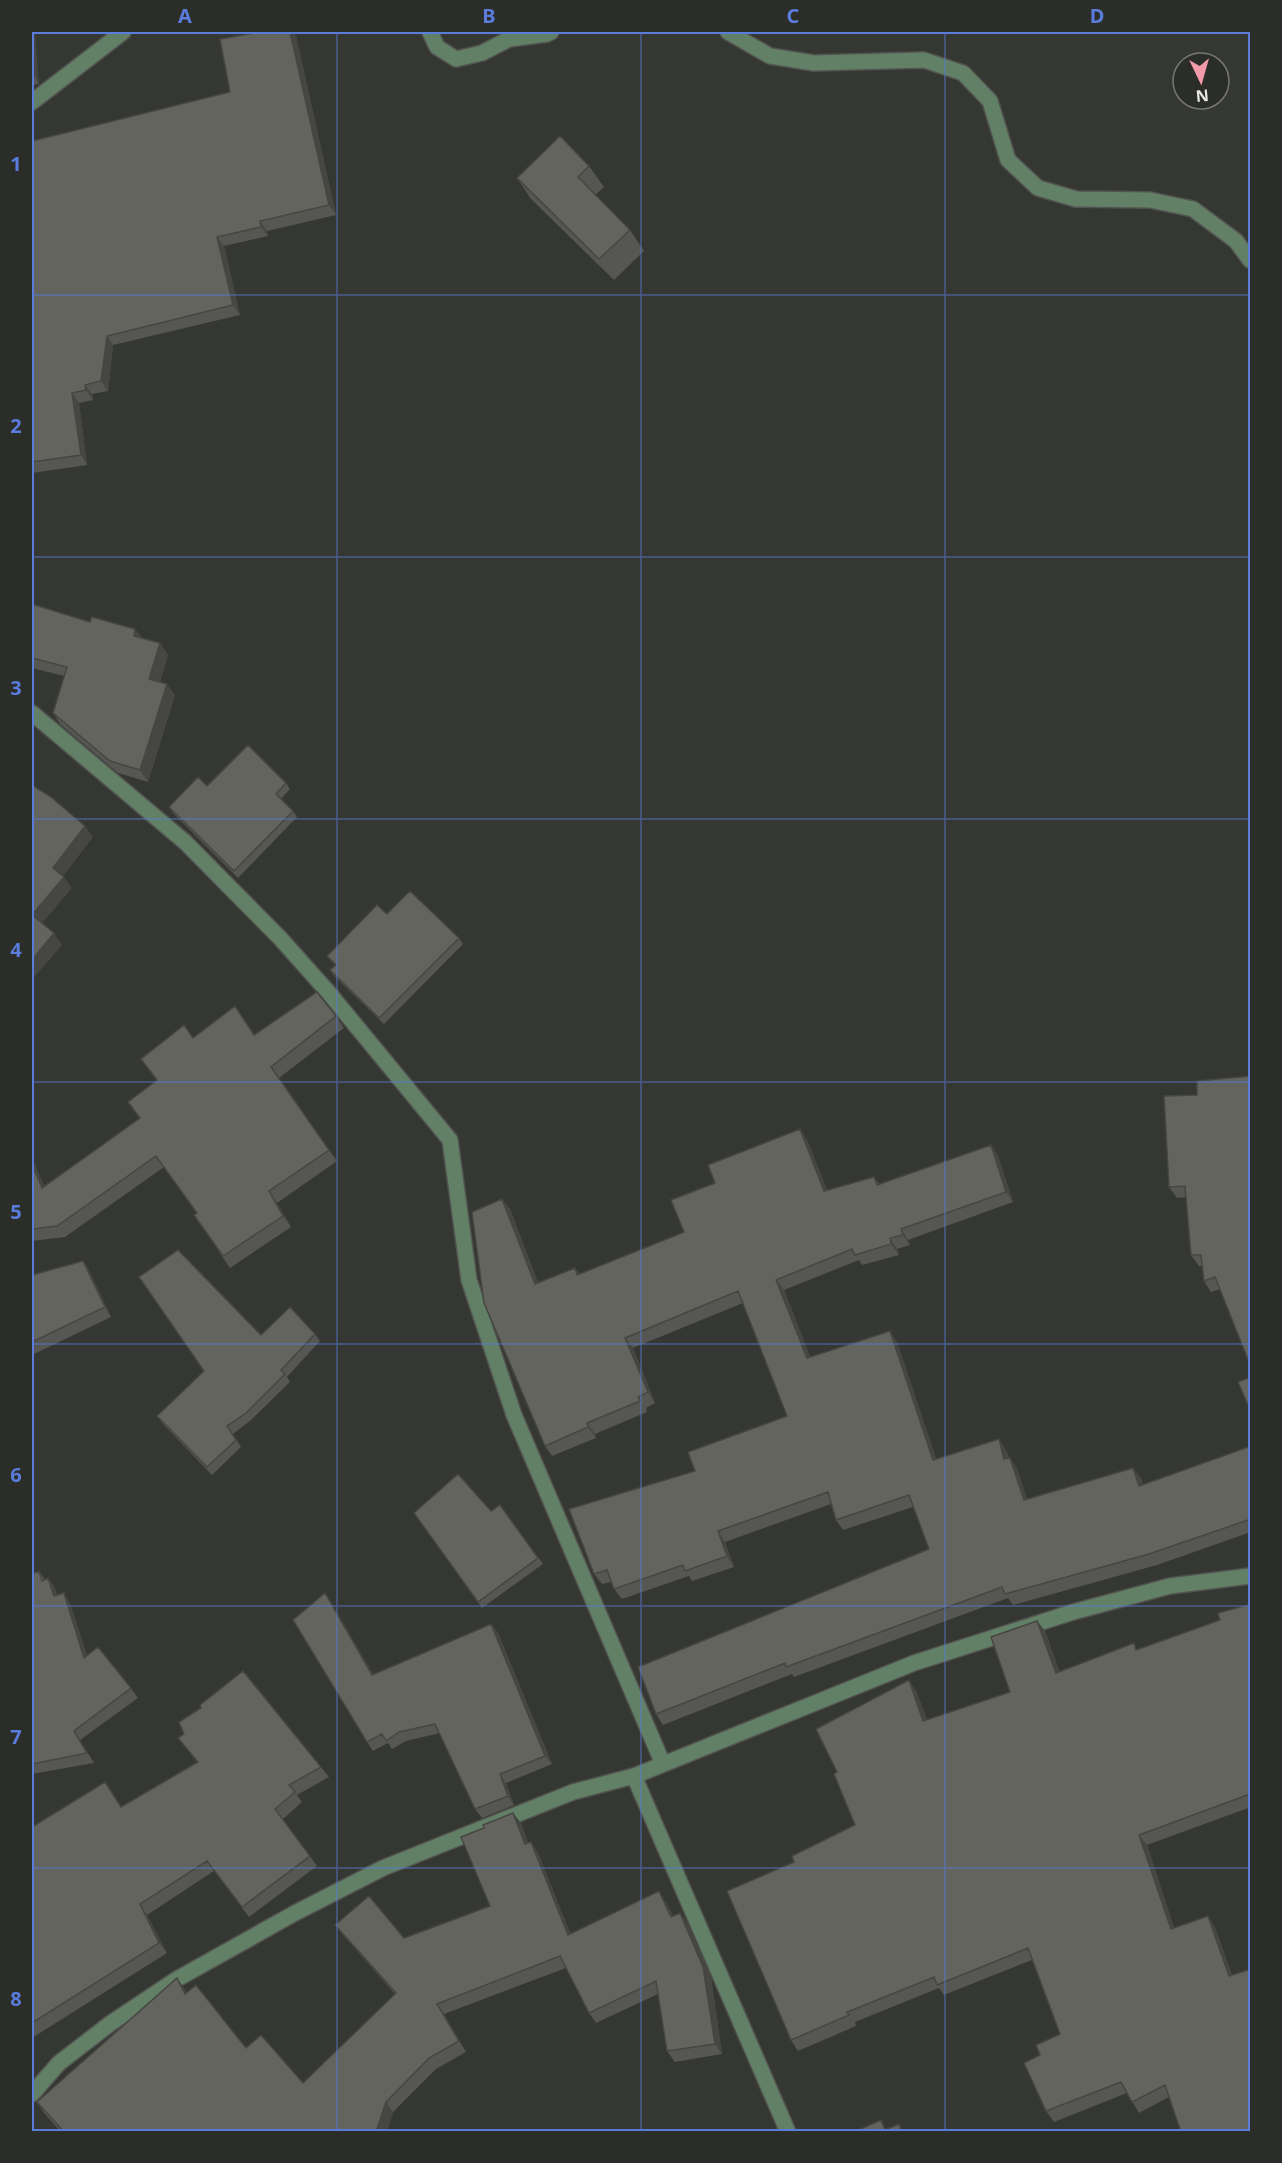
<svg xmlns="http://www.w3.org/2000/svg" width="1282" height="2163" viewBox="0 0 1282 2163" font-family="'Noto Sans',sans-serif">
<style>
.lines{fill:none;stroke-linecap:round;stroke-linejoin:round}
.minor-casing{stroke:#525350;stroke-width:18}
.minor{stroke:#628066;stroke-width:15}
.wall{fill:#565652}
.shaded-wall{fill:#464642}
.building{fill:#64645f;stroke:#464642;stroke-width:1.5}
.grid{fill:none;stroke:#5a7cdc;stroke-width:1.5;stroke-opacity:0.55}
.neatline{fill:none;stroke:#5a7cdc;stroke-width:2}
.grid-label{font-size:20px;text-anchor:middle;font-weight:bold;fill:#5a7cdc}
</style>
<rect width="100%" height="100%" fill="#353733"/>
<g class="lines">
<!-- minor casing -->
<g class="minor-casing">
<path id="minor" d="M 430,32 L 437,47 L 456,59 L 482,53 L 509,39 L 547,34 L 551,32
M 728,32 L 770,56 L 814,63 L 924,60 L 963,73 L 990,101 L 1008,160 L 1038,188 L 1076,199 L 1150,200 L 1193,209 L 1236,241 L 1250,260
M 32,102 L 123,32
M 32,713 L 185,842 L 280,938 L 329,993 L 450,1140 L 469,1280 L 514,1415 L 663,1764
M 634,1776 L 788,2132
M 32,2094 L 59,2063 L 111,2023 L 177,1979 L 295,1913 L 383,1868 L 573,1792 L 634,1776 L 914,1663 L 1073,1612 L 1170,1586 L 1250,1576"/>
</g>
<!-- minor -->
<use href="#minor" class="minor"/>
</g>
<!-- wall -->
<path class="wall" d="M 32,32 L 39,84 L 32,85 Z
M 260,32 L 293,32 L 296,36 L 336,215 L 267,231 L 268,236 L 224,246 L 240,315 L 113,345 L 108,391 L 92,394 L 93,400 L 79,403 L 87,465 L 32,473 L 32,141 L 230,92 Z
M 589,166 L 604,187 L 595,195 L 630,230 L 644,251 L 614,280 L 531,199 L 517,178 Z
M 32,604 L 90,622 L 135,629 L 142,638 L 160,643 L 168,655 L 160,682 L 175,695 L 148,782 L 118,773 L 61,725 L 53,713 L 64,676 L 32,668 Z
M 286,783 L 290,789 L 281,799 L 293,811 L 297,817 L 238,878 L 173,813 L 169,807 L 207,786 Z
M 387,914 L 459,938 L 463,944 L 384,1024 L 334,976 L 330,970 L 335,965 L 327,956 Z
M 336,1016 L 344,1028 L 279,1078 L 337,1161 L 277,1203 L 291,1227 L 230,1268 L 194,1215 L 197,1213 L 164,1167 L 65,1237 L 32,1241 L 32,1157 L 44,1186 L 140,1118 L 128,1102 L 157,1081 L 193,1038 L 254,1035 Z
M 1197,1095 L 1220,1289 L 1211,1292 L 1204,1281 L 1202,1266 L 1199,1266 L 1191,1255 L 1186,1197 L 1177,1198 L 1169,1187 Z
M 800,1129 L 807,1140 L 827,1190 L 874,1177 L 879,1184 L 991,1145 L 998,1156 L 1013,1202 L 908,1240 L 910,1245 L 897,1249 L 899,1255 L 862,1265 L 859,1260 L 784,1290 L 810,1357 L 897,1342 L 936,1459 L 1006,1450 L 1009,1458 L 1010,1458 L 1017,1469 L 1027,1499 L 1141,1478 L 1143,1485 L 1251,1446 L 1251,1532 L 1157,1565 L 1013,1605 L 1008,1598 L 794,1677 L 792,1674 L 663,1725 L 656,1714 L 929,1549 L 913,1507 L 843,1530 L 836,1520 L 831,1504 L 725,1542 L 734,1567 L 692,1581 L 689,1576 L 622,1599 L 614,1589 L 611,1582 L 602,1584 L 594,1574 L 695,1471 L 787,1416 L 743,1303 L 633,1348 L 655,1403 L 646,1408 L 647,1412 L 595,1434 L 596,1438 L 552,1456 L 545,1446 L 502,1199 L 510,1209 L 538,1283 L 575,1268 L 579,1274 L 684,1232 L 715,1183 Z
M 83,1261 L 89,1270 L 111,1317 L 32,1355 L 32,1275 Z
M 315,1334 L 320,1341 L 287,1377 L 290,1382 L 251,1420 L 233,1434 L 241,1447 L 212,1475 L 163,1424 L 157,1416 L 261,1335 Z
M 500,1505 L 543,1564 L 482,1608 L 414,1513 L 491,1511 Z
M 32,1571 L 32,1573 L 39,1571 L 45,1580 L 48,1578 L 55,1588 L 57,1595 L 70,1603 L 87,1656 L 131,1688 L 138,1698 L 80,1740 L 94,1763 L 32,1774 Z
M 331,1602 L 373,1674 L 491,1624 L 498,1633 L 552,1764 L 506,1783 L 514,1805 L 482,1818 L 475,1809 L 440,1733 L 406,1741 L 392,1749 L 388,1743 L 373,1751 L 367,1742 Z
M 1251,1604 L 1251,1807 L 1147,1845 L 1174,1928 L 1215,1927 L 1232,1975 L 1169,2097 L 1139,2113 L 1127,2093 L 1054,2122 L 1046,2111 L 1040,2055 L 1060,2034 L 1032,1960 L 944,1995 L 939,1988 L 855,2022 L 856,2026 L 798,2051 L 791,2040 L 794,1862 L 855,1825 L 837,1772 L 909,1680 L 916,1691 L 927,1720 L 1010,1692 L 1037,1621 L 1045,1631 L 1059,1671 L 1139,1649 L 1220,1620 Z
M 178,1738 L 321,1767 L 329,1777 L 297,1795 L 302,1802 L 283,1819 L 317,1866 L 249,1917 L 214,1871 L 147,1915 L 167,1953 L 32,2038 L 32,1827 L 105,1782 L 121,1807 L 197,1762 Z
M 521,1823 L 528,1843 L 531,1842 L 538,1853 L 570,1933 L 666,1902 L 673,1916 L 680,1913 L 687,1923 L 711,1977 L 722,2054 L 675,2062 L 667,2051 L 658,1994 L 596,2023 L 589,2013 L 566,1968 L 444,2014 L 466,2052 L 436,2069 L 393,2112 L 387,2132 L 61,2132 L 44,2113 L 37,2102 L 177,1978 L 186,1993 L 246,2048 L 303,2083 L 395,1994 L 343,1935 L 335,1925 L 404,1938 L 490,1906 Z"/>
<!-- shaded-wall -->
<path class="shaded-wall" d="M 32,32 L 35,32 L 39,84 L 33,74 L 32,62 Z
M 290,32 L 293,32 L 296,36 L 336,215 L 329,205 Z
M 260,221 L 267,231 L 268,236 L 261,227 Z
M 217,237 L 224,246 L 240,315 L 233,305 Z
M 107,336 L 113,345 L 108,391 L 101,381 Z
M 85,385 L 92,394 L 93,400 L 86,390 Z
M 72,393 L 79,403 L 87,465 L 81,455 Z
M 135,629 L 143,641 L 134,636 Z
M 160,643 L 168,655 L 157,691 L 149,679 Z
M 167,684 L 175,695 L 148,782 L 140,770 Z
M 85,826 L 93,837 L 61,879 L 53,868 Z
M 64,877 L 72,888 L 40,926 L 32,915 Z
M 54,933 L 62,945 L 32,980 L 32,960 Z
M 800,1129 L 807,1140 L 832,1202 L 824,1191 Z
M 991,1145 L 998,1156 L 1013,1202 L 1006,1192 Z
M 32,1157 L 49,1199 L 42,1188 L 32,1164 Z
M 269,1191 L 277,1203 L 291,1227 L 283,1216 Z
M 502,1199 L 510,1209 L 542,1295 L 535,1284 Z
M 901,1229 L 908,1240 L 910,1245 L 903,1235 Z
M 890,1238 L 897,1249 L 899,1255 L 891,1244 Z
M 83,1261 L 89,1270 L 111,1317 L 105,1307 Z
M 776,1280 L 784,1290 L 815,1369 L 807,1358 Z
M 890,1331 L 897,1342 L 940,1470 L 933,1460 Z
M 625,1338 L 633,1348 L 655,1403 L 648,1392 Z
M 587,1423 L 595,1434 L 596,1438 L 588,1427 Z
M 999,1439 L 1006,1450 L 1011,1469 L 1004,1459 Z
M 1010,1458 L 1017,1469 L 1031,1511 L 1024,1500 Z
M 1133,1468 L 1141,1478 L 1146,1497 L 1139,1486 Z
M 718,1531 L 725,1542 L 734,1567 L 727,1556 Z
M 48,1578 L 55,1588 L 61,1606 L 54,1596 Z
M 64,1593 L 70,1603 L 90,1667 L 84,1658 Z
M 325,1593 L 331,1602 L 379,1684 L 372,1675 Z
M 1037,1621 L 1045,1631 L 1064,1683 L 1056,1673 Z
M 491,1624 L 498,1633 L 552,1764 L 545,1756 Z
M 909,1680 L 916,1691 L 931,1731 L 923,1721 Z
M 500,1774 L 506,1783 L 514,1805 L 508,1796 Z
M 513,1813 L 521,1823 L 532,1855 L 525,1844 Z
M 1139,1835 L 1147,1845 L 1178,1940 L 1171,1929 Z
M 531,1842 L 538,1853 L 575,1945 L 568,1935 Z
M 659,1891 L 666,1902 L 678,1927 L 671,1917 Z
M 140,1904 L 147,1915 L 167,1953 L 159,1943 Z
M 680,1913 L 687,1923 L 711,1977 L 722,2054 L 715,2044 Z
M 1208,1916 L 1215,1927 L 1236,1987 L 1229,1976 Z
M 177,1978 L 184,1988 L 192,2004 L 185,1994 Z
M 437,2004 L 444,2014 L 466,2052 L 459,2041 Z
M 386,2102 L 393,2112 L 387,2132 L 376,2132 Z"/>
<!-- building -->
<path class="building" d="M 260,32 L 290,32 L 329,205 L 260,221 L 261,227 L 217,237 L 233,305 L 107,336 L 101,381 L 85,385 L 86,390 L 72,393 L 81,455 L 32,462 L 32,141 L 230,92 L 220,39 Z
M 560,136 L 589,166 L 578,177 L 630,230 L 599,259 L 517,178 Z
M 32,604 L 90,622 L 92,617 L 135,629 L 134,636 L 160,643 L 149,679 L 167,684 L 140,770 L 110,761 L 53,713 L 67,667 L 32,658 Z
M 248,745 L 286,783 L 276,794 L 293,811 L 234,871 L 169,807 L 198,777 L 207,786 Z
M 32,785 L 51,797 L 85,826 L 53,868 L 64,877 L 32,915 L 54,933 L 32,960 Z
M 410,891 L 459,938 L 379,1018 L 330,970 L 336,965 L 327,956 L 377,905 L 387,914 Z
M 317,992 L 336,1016 L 271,1067 L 329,1150 L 269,1191 L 283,1216 L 223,1256 L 194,1215 L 197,1213 L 156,1156 L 57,1226 L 32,1229 L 32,1164 L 42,1188 L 140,1118 L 128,1102 L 157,1080 L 141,1059 L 184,1025 L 193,1038 L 235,1006 L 254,1035 Z
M 1251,1076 L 1251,1367 L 1215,1277 L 1204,1281 L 1201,1255 L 1191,1255 L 1185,1186 L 1169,1187 L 1164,1096 L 1197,1095 L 1197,1081 Z
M 800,1129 L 824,1191 L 874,1177 L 877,1185 L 991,1145 L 1006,1192 L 901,1229 L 903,1235 L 890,1238 L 891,1244 L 855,1255 L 852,1249 L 776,1280 L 807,1358 L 890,1331 L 933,1460 L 999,1439 L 1004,1459 L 1010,1458 L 1024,1500 L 1133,1468 L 1139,1486 L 1251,1446 L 1251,1519 L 1149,1554 L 1005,1594 L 1002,1587 L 786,1667 L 785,1663 L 656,1714 L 638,1667 L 929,1549 L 909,1495 L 836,1520 L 828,1492 L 718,1531 L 727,1556 L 685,1571 L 683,1565 L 614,1589 L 607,1570 L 594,1574 L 569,1509 L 695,1471 L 688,1452 L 787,1416 L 738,1291 L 625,1338 L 648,1392 L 638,1397 L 640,1401 L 587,1423 L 588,1427 L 545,1446 L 484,1303 L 472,1212 L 502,1199 L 535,1284 L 575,1268 L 577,1275 L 684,1232 L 671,1200 L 715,1183 L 708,1165 Z
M 178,1250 L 261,1335 L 290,1307 L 315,1334 L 281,1370 L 285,1374 L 246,1413 L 227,1426 L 236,1440 L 207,1467 L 157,1416 L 204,1371 L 139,1277 Z
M 83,1261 L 105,1307 L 32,1342 L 32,1275 Z
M 1251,1377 L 1251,1412 L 1238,1382 Z
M 458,1474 L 491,1511 L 500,1505 L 538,1558 L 478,1602 L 414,1513 Z
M 39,1571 L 42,1581 L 48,1578 L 54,1596 L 64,1593 L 84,1658 L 98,1647 L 131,1688 L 74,1731 L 87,1753 L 32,1764 L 32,1574 Z
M 325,1593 L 372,1675 L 491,1624 L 545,1756 L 500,1774 L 508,1796 L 475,1809 L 435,1724 L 399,1732 L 386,1741 L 382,1734 L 367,1742 L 293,1620 Z
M 1251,1604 L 1251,1796 L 1250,1794 L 1139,1835 L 1171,1929 L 1208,1916 L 1229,1976 L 1251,1969 L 1251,2132 L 1181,2132 L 1165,2085 L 1132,2102 L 1121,2082 L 1046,2111 L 1024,2063 L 1040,2055 L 1036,2045 L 1060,2034 L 1028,1948 L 937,1985 L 934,1977 L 847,2012 L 849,2015 L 791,2040 L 727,1891 L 794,1862 L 792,1856 L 855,1825 L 834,1774 L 837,1772 L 816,1729 L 909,1680 L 923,1721 L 1010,1692 L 991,1637 L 1037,1621 L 1056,1673 L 1134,1643 L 1136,1650 L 1220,1620 L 1218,1613 Z
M 243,1671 L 321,1767 L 289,1785 L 295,1792 L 275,1809 L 310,1856 L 242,1907 L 207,1861 L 140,1904 L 159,1943 L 32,2023 L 32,1827 L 105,1782 L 121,1807 L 198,1762 L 178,1738 L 184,1734 L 179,1722 L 201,1708 L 200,1705 Z
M 513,1813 L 525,1844 L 531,1842 L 568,1935 L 659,1891 L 671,1917 L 680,1913 L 703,1967 L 715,2044 L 667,2051 L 656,1981 L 589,2013 L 560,1956 L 437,2004 L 459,2041 L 429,2058 L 386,2102 L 376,2132 L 64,2132 L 37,2102 L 177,1978 L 185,1994 L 196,1985 L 246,2048 L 261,2035 L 303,2083 L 396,1993 L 335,1925 L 369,1896 L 404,1938 L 490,1906 L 461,1837 L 484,1828 L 483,1825 Z
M 881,2120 L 885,2130 L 899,2124 L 902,2132 L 854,2132 Z"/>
<!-- grid -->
<path class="grid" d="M 337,32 L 337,2132M 641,32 L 641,2132M 945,32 L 945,2132M 32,295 L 1250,295M 32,557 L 1250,557M 32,819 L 1250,819M 32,1082 L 1250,1082M 32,1344 L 1250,1344M 32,1606 L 1250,1606M 32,1868 L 1250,1868"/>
<!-- border -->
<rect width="1282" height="2163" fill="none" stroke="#2b2d29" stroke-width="66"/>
<!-- north arrow -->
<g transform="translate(1201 81) rotate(175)"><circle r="28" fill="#2b2d29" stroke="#777875" stroke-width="1.5"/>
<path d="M0-4.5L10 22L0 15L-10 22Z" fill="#f39aaa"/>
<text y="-9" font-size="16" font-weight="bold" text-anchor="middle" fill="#e8e9e6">N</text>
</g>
<rect x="33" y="33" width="1216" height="2097" class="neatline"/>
<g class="grid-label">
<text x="185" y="23">A</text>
<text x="489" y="23">B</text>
<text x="793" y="23">C</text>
<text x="1097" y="23">D</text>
<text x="16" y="171">1</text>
<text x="16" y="433">2</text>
<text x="16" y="695">3</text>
<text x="16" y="957">4</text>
<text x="16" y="1219">5</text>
<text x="16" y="1482">6</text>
<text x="16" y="1744">7</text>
<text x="16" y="2006">8</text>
</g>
</svg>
